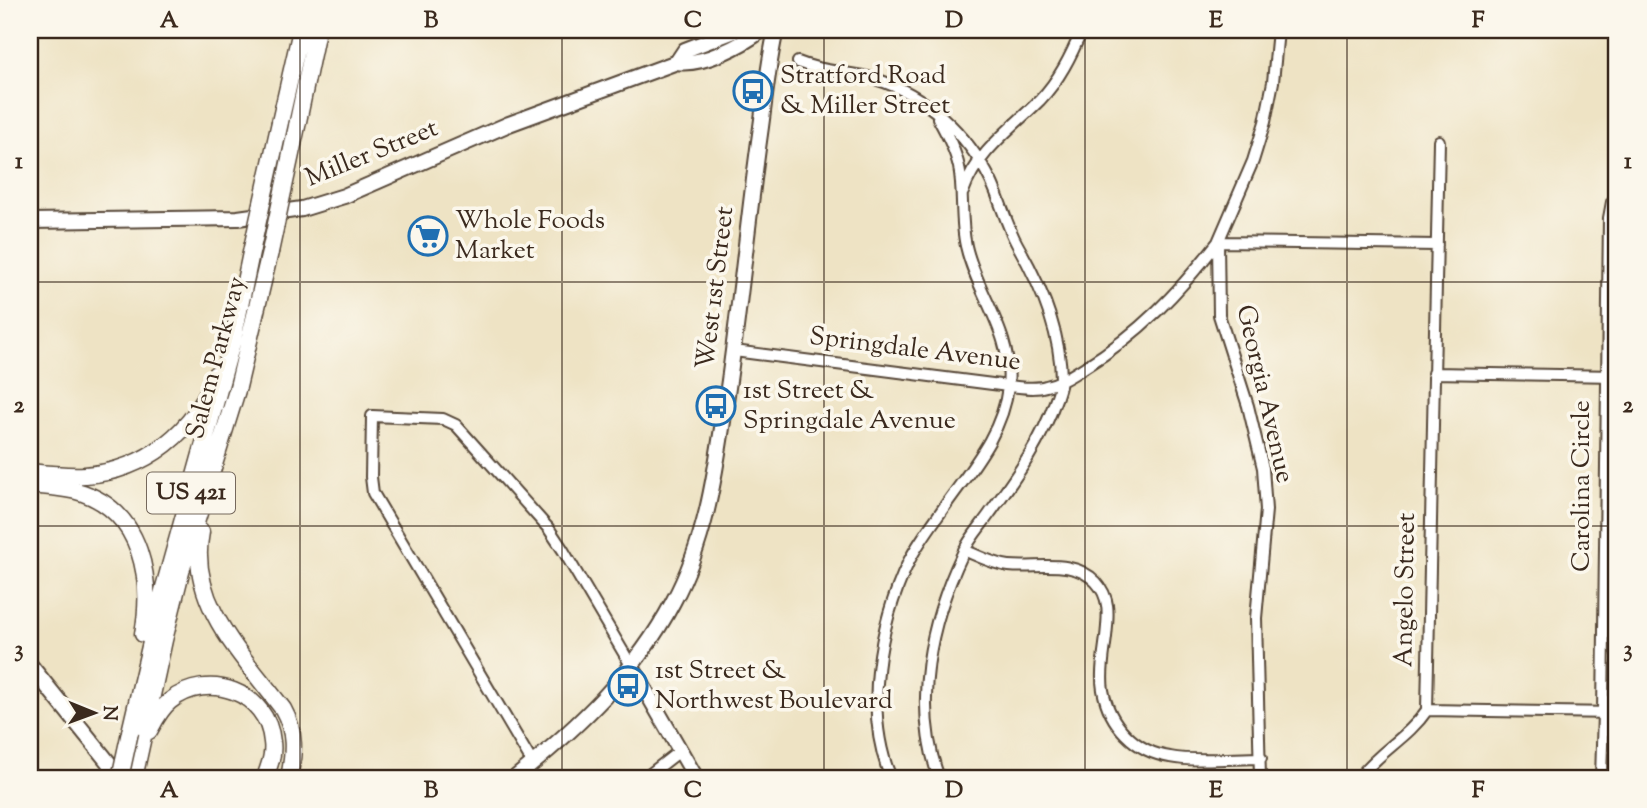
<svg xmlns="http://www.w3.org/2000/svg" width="1647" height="808" viewBox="0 0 1647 808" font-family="'Sorts Mill Goudy',serif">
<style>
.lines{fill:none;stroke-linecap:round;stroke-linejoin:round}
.minor-casing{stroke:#564637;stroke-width:14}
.major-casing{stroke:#564637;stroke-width:18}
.highway-casing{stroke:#564637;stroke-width:19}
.minor{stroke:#fff;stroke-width:10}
.major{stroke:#fff;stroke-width:14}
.highway{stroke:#fff;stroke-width:16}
.highway-bridge-casing{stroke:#564637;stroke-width:19;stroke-linecap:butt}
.highway-bridge{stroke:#fff;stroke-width:16}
.grid{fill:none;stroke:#3b2a1e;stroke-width:2;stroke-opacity:0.55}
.labels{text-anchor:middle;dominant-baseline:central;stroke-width:7;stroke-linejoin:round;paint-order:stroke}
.shield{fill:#fbf7ec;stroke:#75685c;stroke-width:2}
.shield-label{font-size:24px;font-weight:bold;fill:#3b2a1e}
.poi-label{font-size:26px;fill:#3b2a1e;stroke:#fbf7ec;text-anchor:start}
.street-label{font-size:26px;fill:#3b2a1e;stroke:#fbf7ec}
.neatline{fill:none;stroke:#3b2a1e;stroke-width:2.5}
.grid-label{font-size:23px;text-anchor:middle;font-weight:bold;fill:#3b2a1e}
</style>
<rect width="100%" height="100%" fill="#fbf7ec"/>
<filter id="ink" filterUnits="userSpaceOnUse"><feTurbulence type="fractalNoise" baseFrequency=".0143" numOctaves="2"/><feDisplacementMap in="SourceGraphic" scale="14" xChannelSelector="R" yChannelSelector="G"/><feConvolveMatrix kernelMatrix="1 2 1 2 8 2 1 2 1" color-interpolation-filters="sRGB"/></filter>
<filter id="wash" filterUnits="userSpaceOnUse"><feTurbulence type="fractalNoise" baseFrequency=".00686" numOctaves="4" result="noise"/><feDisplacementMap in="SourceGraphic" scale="28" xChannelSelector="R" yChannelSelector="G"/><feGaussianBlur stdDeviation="1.57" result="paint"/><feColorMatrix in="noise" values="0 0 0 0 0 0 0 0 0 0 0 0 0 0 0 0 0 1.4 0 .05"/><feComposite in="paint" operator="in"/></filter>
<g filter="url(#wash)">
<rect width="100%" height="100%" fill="#eee3c4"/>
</g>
<g filter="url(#ink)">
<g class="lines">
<!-- minor casing -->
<g class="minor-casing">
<path id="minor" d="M 798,62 C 824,73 849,71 875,79 C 925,94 967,133 991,181 C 1001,202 1006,224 1017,244 C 1040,284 1061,333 1061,379 C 1061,386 1058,393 1056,399 C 1041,443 1016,477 990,513 C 981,526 969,539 963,553 C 930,622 912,704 939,778
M 963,192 C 977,152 1011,129 1040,100 C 1059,80 1071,56 1082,30
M 734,351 L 1008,386 C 1021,387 1034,390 1046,386 C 1061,383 1072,375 1085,367 C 1139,334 1179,292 1218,242 L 1437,245
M 1433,373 L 1617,376
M 964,550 C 978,556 993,564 1009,566 C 1038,569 1073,558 1096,582 C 1111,598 1108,617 1106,637 C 1104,654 1100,673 1103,690 C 1109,724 1135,752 1170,757 C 1194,762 1235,758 1261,758
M 1427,710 L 1617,713
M 533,764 L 373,493 L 371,477 L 372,416 L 443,419 L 456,425 L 549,529 L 563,550 L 632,667
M 645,778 L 681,750
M 891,778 C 863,712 879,624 909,561 C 919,541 934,522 947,503 C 972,468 1003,432 1008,387 C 1014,334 977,295 966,246 C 960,220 964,192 959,167 C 955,149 946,133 938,118
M 1260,778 L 1256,618 L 1266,510 L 1263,468 L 1248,406 L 1219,315 L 1218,242 L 1253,161 L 1265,122 L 1273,82 L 1278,30
M 1359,778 C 1379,751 1408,738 1427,710 L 1439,141
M 1601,778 L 1603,713 L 1609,218 L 1612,202 L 1617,196"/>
</g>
<!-- major casing -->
<g class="major-casing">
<path id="major" d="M 677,62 L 685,50 L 737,30
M 30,221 L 238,218 L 302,209 L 344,196 L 509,124 L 677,62 C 703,66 742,45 762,30
M 30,665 L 121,778
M 632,667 L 696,778
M 515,778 C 577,728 636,673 673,602 C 706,541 715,475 725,408 C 739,317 747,226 760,134 C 765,99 768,64 776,30"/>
</g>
<!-- highway casing -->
<g class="highway-casing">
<path id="highway" d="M 280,122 L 301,30
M 297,126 L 317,30
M 30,472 C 48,474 66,476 85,475 C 145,471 196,431 216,374
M 30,485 C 47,487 66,487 83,493 C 142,514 153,579 143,634
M 201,532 C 187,603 244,657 283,709 C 296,732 294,753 289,778
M 149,731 C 155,720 160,709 170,701 C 208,670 268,692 272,742 C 274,755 269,766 265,778
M 130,732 L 163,591 L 233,339 L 252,248
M 134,778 L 164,640 L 182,568 L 238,387 L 270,252"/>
</g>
<!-- minor -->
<use href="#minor" class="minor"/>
<!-- major -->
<use href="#major" class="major"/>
<!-- highway -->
<use href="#highway" class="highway"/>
<!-- highway-bridge casing -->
<g class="highway-bridge-casing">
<path id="highway-bridge" d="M 252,248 L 280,122
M 270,252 L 297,126
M 120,778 L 130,732"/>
</g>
<!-- highway-bridge -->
<use href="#highway-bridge" class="highway-bridge"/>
</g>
</g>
<!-- grid -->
<path class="grid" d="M 300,30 L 300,778M 562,30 L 562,778M 824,30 L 824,778M 1085,30 L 1085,778M 1347,30 L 1347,778M 30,282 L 1617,282M 30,526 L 1617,526"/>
<!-- icons -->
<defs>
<g id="bus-ring" transform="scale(2.0125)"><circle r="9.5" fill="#fbf7ec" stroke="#1f6fb2" stroke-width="1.5"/><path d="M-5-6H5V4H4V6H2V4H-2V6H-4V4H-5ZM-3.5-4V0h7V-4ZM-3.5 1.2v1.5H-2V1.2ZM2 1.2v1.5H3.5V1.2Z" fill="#1f6fb2"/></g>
<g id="supermarket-ring" transform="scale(2.0125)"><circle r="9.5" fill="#fbf7ec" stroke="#1f6fb2" stroke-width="1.5"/><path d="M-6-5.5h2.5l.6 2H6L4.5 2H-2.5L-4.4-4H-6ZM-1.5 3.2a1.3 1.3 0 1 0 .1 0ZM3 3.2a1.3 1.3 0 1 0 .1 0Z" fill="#1f6fb2"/></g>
</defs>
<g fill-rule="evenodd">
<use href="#bus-ring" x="753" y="91"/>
<use href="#supermarket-ring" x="428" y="236"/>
<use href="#bus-ring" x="716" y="406"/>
<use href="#bus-ring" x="628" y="686"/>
</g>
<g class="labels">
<!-- shield labels -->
<rect class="shield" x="147" y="472.5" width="88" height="41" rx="5"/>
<g class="shield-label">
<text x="191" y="493">US 421</text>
</g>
<!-- poi labels -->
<g class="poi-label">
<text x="780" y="76">Stratford Road<tspan x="780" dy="30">&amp; Miller Street</tspan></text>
<text x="455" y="221">Whole Foods<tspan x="455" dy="30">Market</tspan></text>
<text x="743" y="391">1st Street &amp;<tspan x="743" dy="30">Springdale Avenue</tspan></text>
<text x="655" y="671">1st Street &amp;<tspan x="655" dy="30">Northwest Boulevard</tspan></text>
</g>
<!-- street labels -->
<g class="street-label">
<text transform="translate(372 154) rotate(-22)">Miller Street</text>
<text transform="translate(716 288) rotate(-83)">West 1st Street</text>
<text transform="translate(915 350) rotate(7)">Springdale Avenue</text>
<text transform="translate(217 358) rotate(-75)">Salem Parkway</text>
<text transform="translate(1264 394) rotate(77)">Georgia Avenue</text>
<text transform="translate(1582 486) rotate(-90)">Carolina Circle</text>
<text transform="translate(1406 590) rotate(-89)">Angelo Street</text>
</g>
</g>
<!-- margin -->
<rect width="1647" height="808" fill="none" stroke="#fbf7ec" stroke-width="77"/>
<!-- north arrow -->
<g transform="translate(94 713) rotate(91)" stroke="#fbf7ec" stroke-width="5" paint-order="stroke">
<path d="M0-5L12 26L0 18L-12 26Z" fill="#3b2a1e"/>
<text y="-10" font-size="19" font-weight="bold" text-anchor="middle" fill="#3b2a1e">N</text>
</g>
<rect x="38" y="38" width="1570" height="732" class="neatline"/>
<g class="grid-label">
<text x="169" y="27">A</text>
<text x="431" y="27">B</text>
<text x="693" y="27">C</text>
<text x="954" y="27">D</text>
<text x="1216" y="27">E</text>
<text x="1478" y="27">F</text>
<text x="19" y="168">1</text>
<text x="1628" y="168">1</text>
<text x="19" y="412">2</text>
<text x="1628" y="412">2</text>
<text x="19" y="656">3</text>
<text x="1628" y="656">3</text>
<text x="169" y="797">A</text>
<text x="431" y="797">B</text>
<text x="693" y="797">C</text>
<text x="954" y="797">D</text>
<text x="1216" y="797">E</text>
<text x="1478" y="797">F</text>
</g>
</svg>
